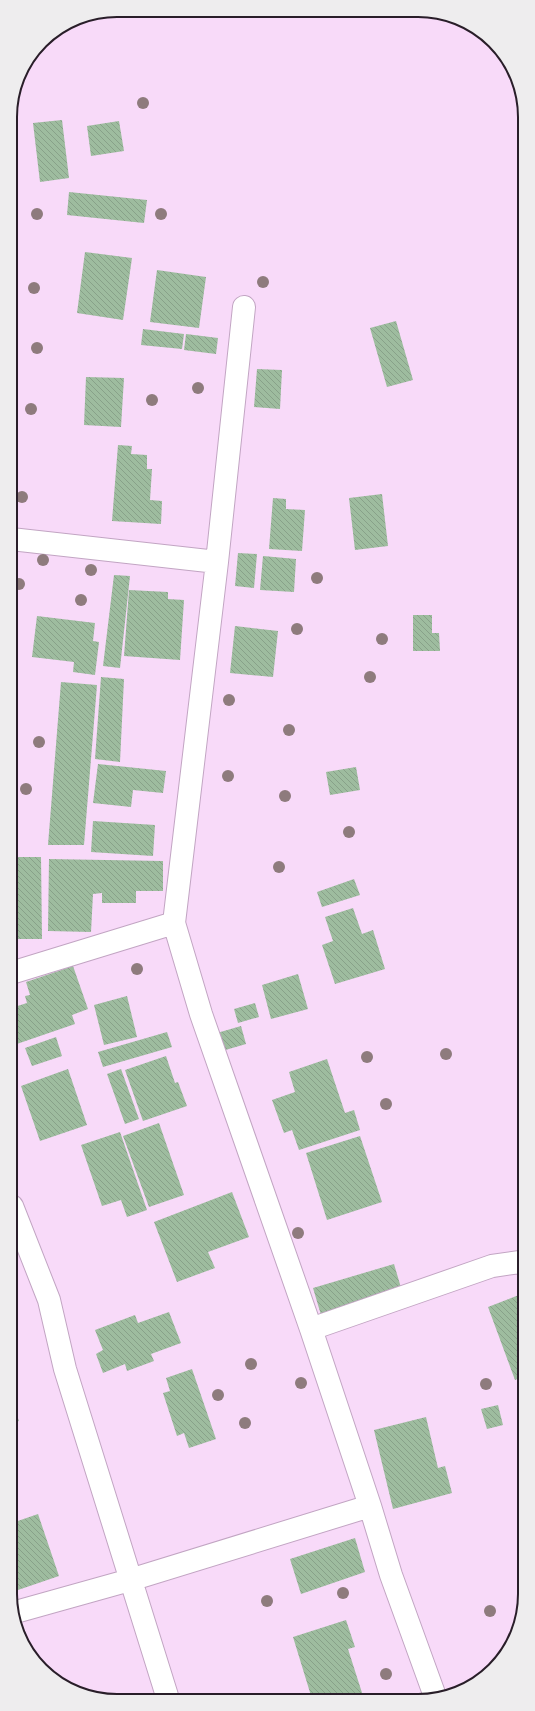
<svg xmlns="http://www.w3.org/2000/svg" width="535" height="1711" viewBox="0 0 535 1711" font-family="'Open Sans',sans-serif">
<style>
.building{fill:url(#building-back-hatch)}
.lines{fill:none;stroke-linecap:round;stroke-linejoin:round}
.minor-casing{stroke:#c2a5c3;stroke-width:24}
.minor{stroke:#fff;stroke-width:22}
.tree{fill:#8e7b7d}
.rim{fill:none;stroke:#291e29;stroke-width:2}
</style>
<defs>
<pattern id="building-back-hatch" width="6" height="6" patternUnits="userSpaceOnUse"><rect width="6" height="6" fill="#9ebc9f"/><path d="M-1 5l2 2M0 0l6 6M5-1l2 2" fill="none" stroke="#88a189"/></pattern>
</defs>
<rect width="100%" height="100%" fill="#f8daf9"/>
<!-- building -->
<path class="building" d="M 62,120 L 69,178 L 40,182 L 33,123 Z
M 119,121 L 124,151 L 91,156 L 87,126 Z
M 69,192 L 147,200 L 144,223 L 67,215 Z
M 85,252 L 132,258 L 123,320 L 77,313 Z
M 157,270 L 206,277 L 199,328 L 150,322 Z
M 396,321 L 413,380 L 387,387 L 370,328 Z
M 143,329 L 184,334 L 182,349 L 141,345 Z
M 186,334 L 218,338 L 216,354 L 184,350 Z
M 257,369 L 282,370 L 280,409 L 254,407 Z
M 86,377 L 124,378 L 121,427 L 84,425 Z
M 118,445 L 132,446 L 131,454 L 147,455 L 147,469 L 152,469 L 150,500 L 162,501 L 161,524 L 112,521 Z
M 382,494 L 388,546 L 355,550 L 349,498 Z
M 273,498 L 286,499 L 286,509 L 305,510 L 302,551 L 269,549 Z
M 238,553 L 257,554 L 254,588 L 235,586 Z
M 263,556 L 296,559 L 294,592 L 260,590 Z
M 114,575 L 130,576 L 120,668 L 103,666 Z
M 129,590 L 168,592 L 168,599 L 184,600 L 180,660 L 124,656 Z
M 413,615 L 432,615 L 432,633 L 439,633 L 440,651 L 413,651 Z
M 37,616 L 95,623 L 93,641 L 99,642 L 95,675 L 73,672 L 74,662 L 32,657 Z
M 235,626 L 278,631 L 273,677 L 230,673 Z
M 101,677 L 124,679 L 120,762 L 95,759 Z
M 61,682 L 97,685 L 84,845 L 48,845 Z
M 98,764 L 166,771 L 163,793 L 133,790 L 131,807 L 93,803 Z
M 356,767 L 360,790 L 330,795 L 326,772 Z
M 93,821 L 155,825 L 153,856 L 91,852 Z
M 11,857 L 41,857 L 42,939 L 11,939 Z
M 49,859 L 163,861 L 163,891 L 136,891 L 136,903 L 102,903 L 102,893 L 93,894 L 91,932 L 48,931 Z
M 354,879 L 360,895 L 322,907 L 317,892 Z
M 353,908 L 362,934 L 373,930 L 385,969 L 335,984 L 322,945 L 333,941 L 325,917 Z
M 73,966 L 88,1009 L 72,1015 L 75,1024 L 11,1046 L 11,1008 L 27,1003 L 25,996 L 30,995 L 26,982 Z
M 298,974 L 308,1009 L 271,1019 L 262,985 Z
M 127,996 L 137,1037 L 104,1045 L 94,1005 Z
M 255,1003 L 259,1017 L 238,1023 L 234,1009 Z
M 241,1026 L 246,1044 L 222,1051 L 217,1033 Z
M 167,1032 L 172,1047 L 103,1067 L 98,1052 Z
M 56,1037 L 62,1056 L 32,1066 L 25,1048 Z
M 166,1056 L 175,1083 L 178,1082 L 187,1106 L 143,1121 L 125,1070 Z
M 327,1059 L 345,1113 L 354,1110 L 360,1130 L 299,1150 L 292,1130 L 284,1133 L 272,1100 L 295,1092 L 289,1072 Z
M 68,1069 L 87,1125 L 40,1141 L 21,1086 Z
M 121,1069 L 139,1119 L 125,1124 L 107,1074 Z
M 159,1123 L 184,1195 L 149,1207 L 123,1136 Z
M 120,1132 L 147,1210 L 127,1217 L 121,1200 L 102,1206 L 81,1145 Z
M 360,1136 L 382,1202 L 327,1220 L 306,1153 Z
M 232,1192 L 249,1237 L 208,1252 L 215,1268 L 177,1282 L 154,1222 Z
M 394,1264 L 402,1291 L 321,1315 L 313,1288 Z
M 524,1293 L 525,1376 L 515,1380 L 488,1307 Z
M 169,1312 L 181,1343 L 151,1354 L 154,1361 L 127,1371 L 125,1364 L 103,1373 L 96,1354 L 103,1350 L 95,1330 L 135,1315 L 138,1323 Z
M 192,1369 L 216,1439 L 189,1448 L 184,1433 L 177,1436 L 163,1393 L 170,1391 L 166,1378 Z
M 12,1402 L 19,1421 L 12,1423 Z
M 498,1405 L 503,1425 L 487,1429 L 481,1409 Z
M 426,1417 L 438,1468 L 445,1466 L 452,1493 L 393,1509 L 374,1430 Z
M 38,1514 L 59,1576 L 18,1590 L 12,1574 L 12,1523 Z
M 355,1538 L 365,1572 L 301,1594 L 290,1559 Z
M 346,1620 L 355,1647 L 348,1649 L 364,1699 L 312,1699 L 293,1637 Z"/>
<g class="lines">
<!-- minor casing -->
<g class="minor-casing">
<path id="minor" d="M 244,307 L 217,562 L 174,923 L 201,1014 L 311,1329 L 370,1506 L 391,1575 L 436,1699
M 11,539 L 217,562
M 11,973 L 174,923
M 12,1206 L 49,1300 L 65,1369 L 168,1699
M 311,1329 L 492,1266 L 520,1262 L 524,1265
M 12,1613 L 130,1580 L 370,1506"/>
</g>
<!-- minor -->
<use href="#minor" class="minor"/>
</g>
<!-- trees -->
<g class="tree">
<circle cx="143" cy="103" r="6"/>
<circle cx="37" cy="214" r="6"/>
<circle cx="161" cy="214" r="6"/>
<circle cx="263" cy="282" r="6"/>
<circle cx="34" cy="288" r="6"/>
<circle cx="37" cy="348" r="6"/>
<circle cx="198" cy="388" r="6"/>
<circle cx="152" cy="400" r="6"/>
<circle cx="31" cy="409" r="6"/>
<circle cx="22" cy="497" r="6"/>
<circle cx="43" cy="560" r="6"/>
<circle cx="91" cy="570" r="6"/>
<circle cx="317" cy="578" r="6"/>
<circle cx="19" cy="584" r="6"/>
<circle cx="81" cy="600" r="6"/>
<circle cx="297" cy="629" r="6"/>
<circle cx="382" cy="639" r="6"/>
<circle cx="370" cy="677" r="6"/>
<circle cx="229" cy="700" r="6"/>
<circle cx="289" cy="730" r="6"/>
<circle cx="39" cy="742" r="6"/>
<circle cx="228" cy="776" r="6"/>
<circle cx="26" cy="789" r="6"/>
<circle cx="285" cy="796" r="6"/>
<circle cx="349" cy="832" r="6"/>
<circle cx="279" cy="867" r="6"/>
<circle cx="137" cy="969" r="6"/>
<circle cx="446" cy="1054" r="6"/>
<circle cx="367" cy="1057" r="6"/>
<circle cx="386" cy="1104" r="6"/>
<circle cx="298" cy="1233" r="6"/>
<circle cx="251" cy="1364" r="6"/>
<circle cx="301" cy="1383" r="6"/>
<circle cx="486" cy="1384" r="6"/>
<circle cx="218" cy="1395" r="6"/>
<circle cx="245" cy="1423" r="6"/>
<circle cx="343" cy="1593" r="6"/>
<circle cx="267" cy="1601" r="6"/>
<circle cx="490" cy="1611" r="6"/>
<circle cx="386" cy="1674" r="6"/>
</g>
<!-- crop -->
<path d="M0 0H535V1711H0ZM117 17H418A100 100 0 0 1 518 117V1594A100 100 0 0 1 418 1694H117A100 100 0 0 1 17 1594V117A100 100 0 0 1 117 17Z" fill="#eeedee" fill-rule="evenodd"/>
<path class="rim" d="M117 17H418A100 100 0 0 1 518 117V1594A100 100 0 0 1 418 1694H117A100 100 0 0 1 17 1594V117A100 100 0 0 1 117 17Z"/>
</svg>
